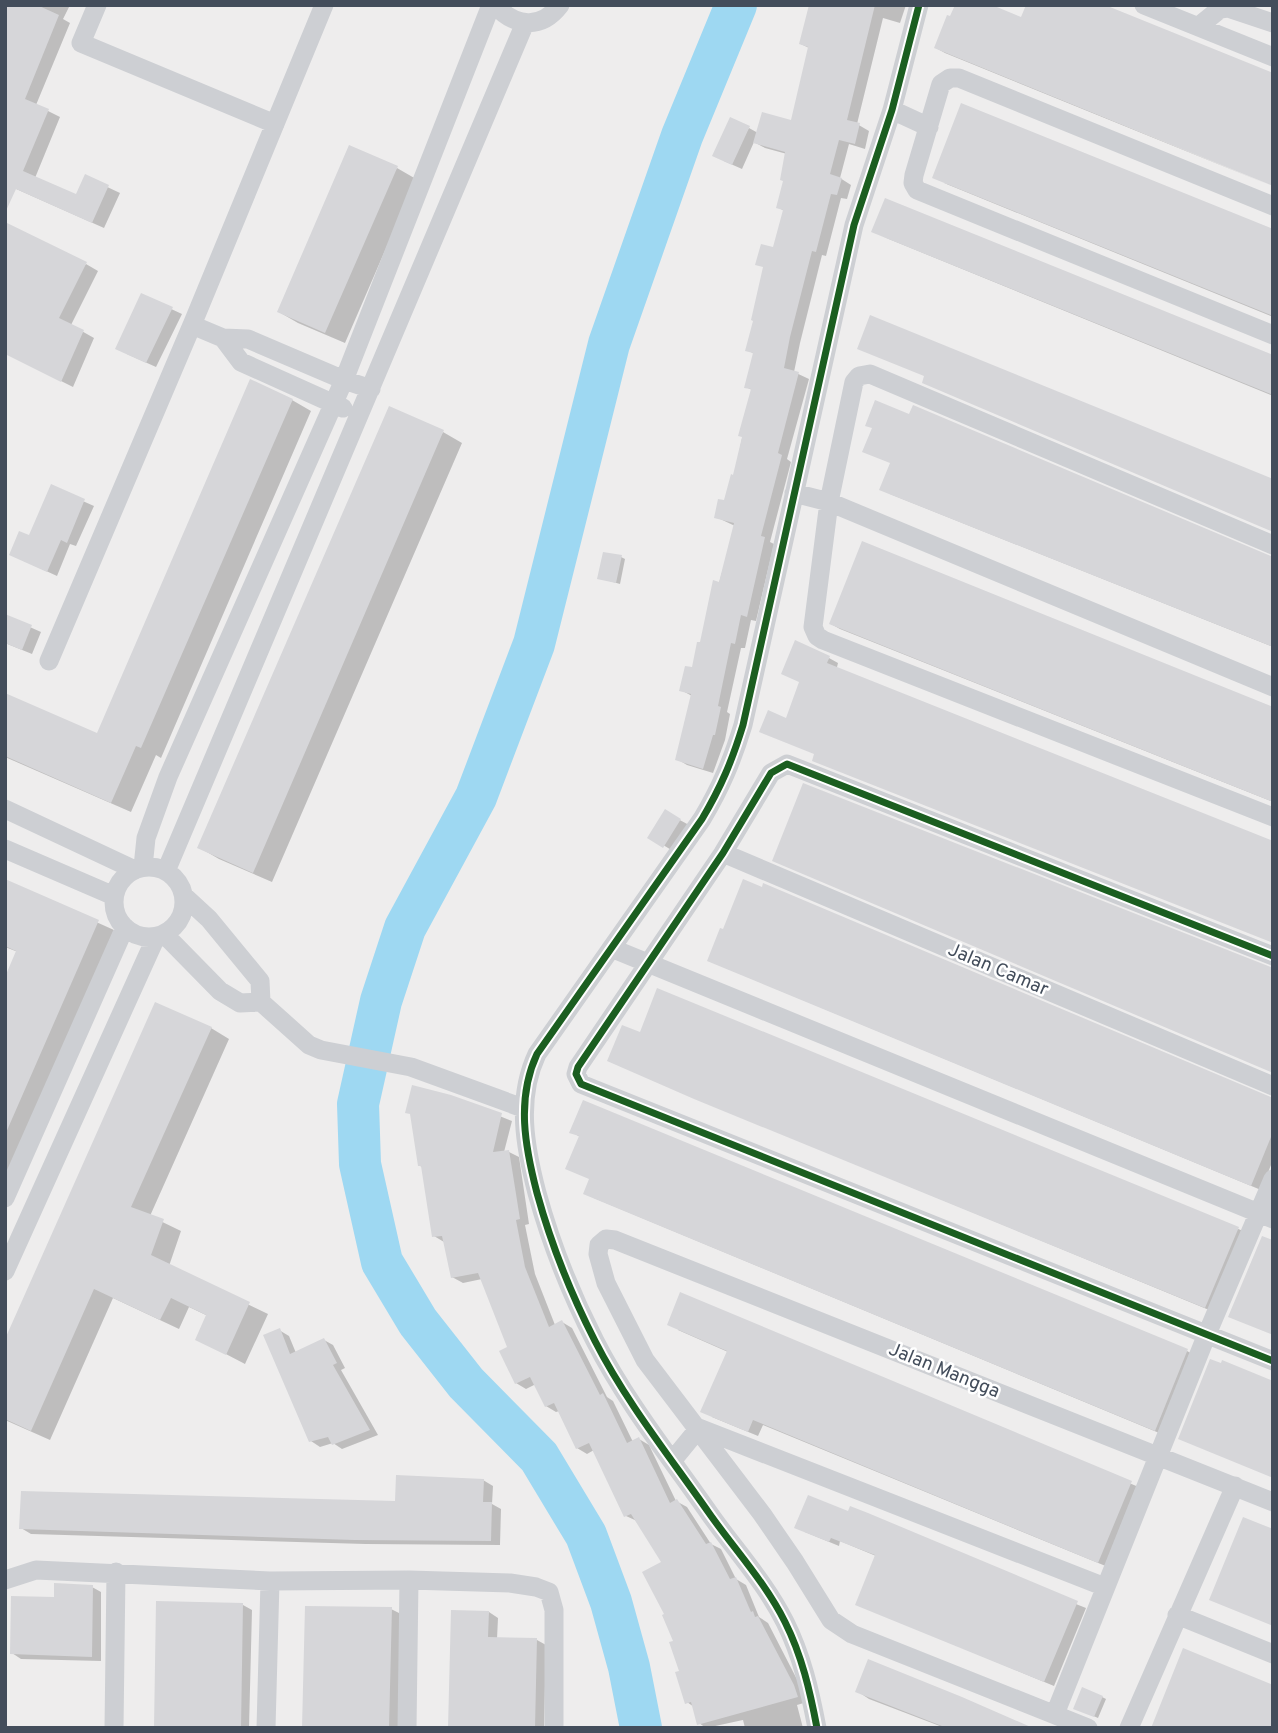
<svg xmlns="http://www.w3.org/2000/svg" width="1278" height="1733" viewBox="0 0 1278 1733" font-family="Overpass,sans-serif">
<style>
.shadow{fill:#0003}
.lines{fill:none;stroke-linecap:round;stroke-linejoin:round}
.river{stroke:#9ed8f2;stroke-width:42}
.building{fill:#d6d6d9}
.street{stroke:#cdcfd3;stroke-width:19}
.cycleway-casing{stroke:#fff;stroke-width:11}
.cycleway{stroke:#1b5e20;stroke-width:7}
.labels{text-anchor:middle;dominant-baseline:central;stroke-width:5;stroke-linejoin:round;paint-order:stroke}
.street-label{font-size:19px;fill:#434d5b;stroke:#fff}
</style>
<rect width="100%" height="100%" fill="#eeeded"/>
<!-- shadow -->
<path class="shadow" d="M 5,5 L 70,5 L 63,19 L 70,23 L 36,105 L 60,117 L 35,178 L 76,196 L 86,177 L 120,193 L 104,228 L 5,184 Z
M 811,5 L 906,5 L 900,23 L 883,18 L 857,124 L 869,131 L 865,149 L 849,144 L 840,178 L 851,185 L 847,199 L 841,198 L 826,256 L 822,255 L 800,343 L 794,372 L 809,379 L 787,459 L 791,462 L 770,542 L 774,544 L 756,621 L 751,620 L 745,648 L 741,648 L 727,712 L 730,714 L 725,740 L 713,773 L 687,765 L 677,759 L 692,696 L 681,690 L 693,669 L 702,644 L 735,526 L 716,517 L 726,502 L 734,477 L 752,390 L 746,387 L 754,354 L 748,350 L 784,211 L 778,207 L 785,181 L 787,154 L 765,148 L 754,142 L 742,169 L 724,161 L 749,128 L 758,133 L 792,122 L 809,48 L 801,44 Z
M 936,48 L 1272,186 L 945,53 Z
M 397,168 L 416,179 L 345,343 L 298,323 L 279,312 Z
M 944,183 L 1273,233 L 1273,317 Z
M 884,237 L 1273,358 L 1273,396 Z
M 86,264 L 98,271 L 71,325 L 94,338 L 73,387 L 5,353 Z
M 141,295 L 182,314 L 156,367 L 127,354 Z
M 292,400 L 311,411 L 161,758 L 156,755 L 131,812 L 5,757 L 5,695 L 98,735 Z
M 910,416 L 1273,558 L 1273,647 L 890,494 Z
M 443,432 L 462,443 L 272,882 L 219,859 L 200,848 Z
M 51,487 L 94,506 L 76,546 L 70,544 L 57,576 L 20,559 Z
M 621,557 L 625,559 L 620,584 L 599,578 Z
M 5,616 L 41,632 L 32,654 L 5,643 Z
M 831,624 L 1273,708 L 1273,802 L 840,629 Z
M 829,658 L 838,663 L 816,754 L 761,731 L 787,720 Z
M 665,812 L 689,825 L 673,851 L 650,837 Z
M 5,881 L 114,930 L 5,1180 L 5,981 L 18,952 L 5,947 Z
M 709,961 L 1273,1099 L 1273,1160 L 1261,1190 Z
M 658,990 L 1248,1233 L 1214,1312 L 652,1080 L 641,1035 Z
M 211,1028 L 229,1039 L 150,1216 L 181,1231 L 169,1266 L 268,1314 L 245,1364 L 197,1339 L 208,1316 L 189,1307 L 179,1329 L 113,1298 L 50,1440 L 5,1420 L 5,1343 Z
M 450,1096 L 512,1121 L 504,1152 L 509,1152 L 519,1157 L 529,1224 L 525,1225 L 535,1274 L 555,1325 L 562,1322 L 572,1328 L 607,1397 L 613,1401 L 633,1442 L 639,1439 L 649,1445 L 676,1501 L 687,1507 L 711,1544 L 721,1549 L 736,1579 L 746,1585 L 759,1617 L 768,1623 L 804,1693 L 807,1702 L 797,1705 L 803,1728 L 745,1728 L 743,1720 L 706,1728 L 699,1723 L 694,1707 L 687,1702 L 663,1563 L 637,1521 L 626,1516 L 594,1450 L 587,1454 L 577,1448 L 559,1411 L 556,1412 L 546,1406 L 536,1384 L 526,1389 L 516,1383 L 509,1348 L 482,1279 L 463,1283 L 452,1277 L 444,1242 L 434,1236 L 423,1168 L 419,1165 Z
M 572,1132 L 1187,1351 L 1196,1356 L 1164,1435 L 594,1198 L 580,1137 Z
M 681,1294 L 1141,1488 L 1108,1567 L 763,1425 L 758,1436 L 712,1417 L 728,1352 L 678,1330 Z
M 279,1330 L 289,1336 L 296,1353 L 324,1340 L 333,1345 L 345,1368 L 341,1370 L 378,1435 L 342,1449 L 333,1443 L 320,1447 L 311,1441 Z
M 483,1480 L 493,1486 L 492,1504 L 501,1509 L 500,1545 L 365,1544 L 31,1534 L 21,1528 L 397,1503 Z
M 849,1514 L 1086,1608 L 1054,1686 L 857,1604 L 876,1556 L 840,1541 L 839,1546 L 805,1532 Z
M 92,1587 L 101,1592 L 101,1661 L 21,1659 L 12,1653 L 55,1599 Z
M 243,1605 L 252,1610 L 249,1728 L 155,1728 Z
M 391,1609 L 401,1614 L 398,1728 L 304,1728 Z
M 489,1612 L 498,1618 L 497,1639 L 537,1640 L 546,1645 L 544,1728 L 450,1728 Z
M 857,1691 L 1030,1728 L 945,1728 L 869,1699 Z
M 1102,1697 L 1106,1699 L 1098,1718 L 1079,1710 Z"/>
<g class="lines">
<!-- river -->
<path class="river" d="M 641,1728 L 629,1667 L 611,1602 L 586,1535 L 539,1457 L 466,1383 L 418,1322 L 382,1262 L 360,1164 L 358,1104 L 381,1001 L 405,928 L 476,797 L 534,644 L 609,344 L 682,136 L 736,5"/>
</g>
<!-- building -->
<path class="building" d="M 5,5 L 37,5 L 59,15 L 25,99 L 49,109 L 23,171 L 76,194 L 85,174 L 109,185 L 92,223 L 16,189 L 5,213 Z
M 809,5 L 875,5 L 847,120 L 860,123 L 855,144 L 839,140 L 830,174 L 842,178 L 837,195 L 831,194 L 816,252 L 812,251 L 790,337 L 784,368 L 799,372 L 778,453 L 782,455 L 761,536 L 765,537 L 747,617 L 741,615 L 735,644 L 731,643 L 718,706 L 721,707 L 715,735 L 713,735 L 703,769 L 675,760 L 691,694 L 679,691 L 685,666 L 692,667 L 697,642 L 700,642 L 713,580 L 719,582 L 734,523 L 714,518 L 718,499 L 724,500 L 731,474 L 733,475 L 742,437 L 738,436 L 751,389 L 744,388 L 753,353 L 745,351 L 753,321 L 751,320 L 763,267 L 755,265 L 761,244 L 773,247 L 783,210 L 776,208 L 783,181 L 780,180 L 785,152 L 753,143 L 762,112 L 791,120 L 808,47 L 799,44 Z
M 955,5 L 992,5 L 1021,17 L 1026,5 L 1105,5 L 1273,73 L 1273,186 L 934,48 L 947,15 L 950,16 Z
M 961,103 L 1273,229 L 1273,316 L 932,178 Z
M 730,117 L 750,126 L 732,165 L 712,156 Z
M 349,145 L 398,166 L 325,333 L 277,312 Z
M 885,198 L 1273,355 L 1273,395 L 871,232 Z
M 5,222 L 87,262 L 59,318 L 84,330 L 61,382 L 5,354 Z
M 141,293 L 173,307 L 146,363 L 115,349 Z
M 870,315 L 1273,479 L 1273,532 L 922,383 L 924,376 L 857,349 Z
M 250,379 L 293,399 L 141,748 L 136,746 L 111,803 L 5,756 L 5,693 L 97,733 Z
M 875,400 L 909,414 L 913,405 L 1273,557 L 1273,647 L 879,490 L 890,463 L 862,452 L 872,428 L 865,426 Z
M 389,406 L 444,430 L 253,873 L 197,848 Z
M 51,484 L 85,499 L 67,543 L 61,540 L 47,572 L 9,555 L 19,531 L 29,535 Z
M 862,541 L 1273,707 L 1273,802 L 829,624 Z
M 603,552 L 622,555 L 616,583 L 597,579 Z
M 5,614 L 32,625 L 22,650 L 5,643 Z
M 795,640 L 830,656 L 827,663 L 1273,841 L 1273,943 L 812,761 L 814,754 L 759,732 L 768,710 L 786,718 L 799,682 L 781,674 Z
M 803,783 L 1273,968 L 1273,1073 L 772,861 Z
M 665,809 L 681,819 L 663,848 L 647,838 Z
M 5,879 L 99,920 L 5,1135 L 5,977 L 16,951 L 5,946 Z
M 743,879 L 762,887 L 763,883 L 1273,1098 L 1273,1132 L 1251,1186 L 707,961 L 720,928 L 723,929 Z
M 657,988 L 1239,1227 L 1205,1308 L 694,1099 L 607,1061 L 622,1025 L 640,1032 Z
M 155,1002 L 212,1027 L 131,1207 L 164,1219 L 151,1255 L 250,1302 L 226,1355 L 195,1340 L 206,1315 L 171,1298 L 160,1320 L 94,1289 L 31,1431 L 5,1419 L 5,1339 Z
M 412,1085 L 451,1095 L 502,1113 L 493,1152 L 509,1150 L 520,1219 L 516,1220 L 525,1267 L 549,1327 L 562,1320 L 600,1395 L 603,1393 L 627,1443 L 639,1437 L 670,1503 L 677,1499 L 706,1544 L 711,1542 L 730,1579 L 736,1577 L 751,1612 L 753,1611 L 755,1617 L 758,1616 L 794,1685 L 798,1697 L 697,1725 L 691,1702 L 685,1704 L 675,1672 L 679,1671 L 669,1642 L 673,1641 L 662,1615 L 664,1614 L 642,1572 L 661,1562 L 631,1514 L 624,1517 L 589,1443 L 576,1449 L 554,1403 L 545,1407 L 530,1377 L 515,1384 L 499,1351 L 507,1347 L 478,1273 L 451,1278 L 442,1236 L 432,1237 L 421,1166 L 418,1166 L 410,1114 L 405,1113 Z
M 583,1100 L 1188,1349 L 1155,1431 L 583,1194 L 589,1179 L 565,1169 L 579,1136 L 569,1133 Z
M 1262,1236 L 1273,1240 L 1273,1335 L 1228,1317 Z
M 680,1292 L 1132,1481 L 1098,1563 L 753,1420 L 748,1432 L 700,1412 L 727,1351 L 667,1325 Z
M 280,1328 L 290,1354 L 324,1338 L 337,1363 L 333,1365 L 370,1430 L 332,1445 L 328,1437 L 309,1442 L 263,1335 Z
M 1210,1359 L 1221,1363 L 1222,1360 L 1273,1381 L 1273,1478 L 1178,1439 Z
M 396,1475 L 484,1479 L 483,1502 L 492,1502 L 491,1541 L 354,1540 L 19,1529 L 21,1491 L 395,1501 Z
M 808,1495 L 848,1511 L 850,1506 L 868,1513 L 1078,1601 L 1044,1682 L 855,1605 L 875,1555 L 831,1538 L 829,1542 L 794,1528 Z
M 1243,1517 L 1273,1529 L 1273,1626 L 1209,1600 Z
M 54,1583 L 93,1585 L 92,1657 L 10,1654 L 11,1596 L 54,1597 Z
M 156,1601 L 243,1603 L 241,1728 L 154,1728 Z
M 305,1606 L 392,1607 L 389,1728 L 302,1728 Z
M 451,1610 L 489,1611 L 488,1637 L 537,1638 L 535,1728 L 448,1728 Z
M 1183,1648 L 1273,1685 L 1273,1728 L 1151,1728 Z
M 868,1659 L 962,1697 L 1033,1728 L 947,1728 L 855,1692 Z
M 1082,1687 L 1103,1696 L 1094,1717 L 1073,1709 Z"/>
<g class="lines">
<!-- street -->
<path class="street" d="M 97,5 L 81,43 L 275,124
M 495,5 C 515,27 541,30 560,5
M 1144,5 L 1273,57
M 1199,26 L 1220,9 L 1228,8 L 1273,23
M 892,110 L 929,127
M 1273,206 L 959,78 L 950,78 L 941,84 L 914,175 L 913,183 L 917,190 L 1273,335
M 192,325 L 324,5
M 223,338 L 241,362 L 343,408
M 794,493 L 829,502 L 1273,687
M 1273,545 L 870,374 L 859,376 L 854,382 L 829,502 L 813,627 L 817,636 L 823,640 L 1273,817
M 49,661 L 192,325 L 223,338 L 248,339 L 344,380 L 371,389
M 5,809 L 135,870
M 5,849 L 114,896
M 723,853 L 1273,1086
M 143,867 L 146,838 L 168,777 L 344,380 L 491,5
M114 902a35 35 0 1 1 70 0a35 35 0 1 1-70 0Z
M 166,871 L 525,23
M 184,896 L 209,919 L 260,981 L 261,1002
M 164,934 L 220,991 L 240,1003 L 261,1002 L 309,1045 L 321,1050 L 411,1067 L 523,1108
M 611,948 L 1273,1219
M 1273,956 L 787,764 L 771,773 L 723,853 L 578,1067 L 576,1074 L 581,1084 L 1273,1361
M 5,1198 L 125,927
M 5,1271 L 156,937
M 672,1461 L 699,1428 L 1105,1587
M 5,1580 L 36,1570 L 270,1581 L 409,1580 L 510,1583 L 536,1587 L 549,1592 L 554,1610 L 554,1728
M 1177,1615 L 1273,1654
M 1055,1714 L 1207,1334 L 1273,1179
M 114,1728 L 116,1572
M 266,1728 L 270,1581
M 407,1728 L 409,1580
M 817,1728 C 810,1691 802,1656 785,1622 C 765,1582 735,1550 709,1513 C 670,1457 626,1402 595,1341 C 571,1294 551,1244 537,1193 C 525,1147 516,1099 537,1054 L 702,819 C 721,787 732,761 743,725 L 854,225 L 892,110 L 919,5
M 1088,1728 L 852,1634 L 831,1620 L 795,1562 L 762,1514 L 645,1360 L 606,1283 L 598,1254 L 599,1245 L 606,1239 L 615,1240 L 1273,1502
M 1129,1728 L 1235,1486"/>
<!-- cycleway casing -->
<g class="cycleway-casing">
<path id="cycleway" d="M 1273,956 L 787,764 L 771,773 L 723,853 L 578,1067 L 576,1074 L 581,1084 L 1273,1361
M 817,1728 C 810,1691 802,1656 785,1622 C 765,1582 735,1550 709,1513 C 670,1457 626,1402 595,1341 C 571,1294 551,1244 537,1193 C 525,1147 516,1099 537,1054 L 702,819 C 721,787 732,761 743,725 L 854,225 L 892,110 L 919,5"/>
</g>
<!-- cycleway -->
<use href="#cycleway" class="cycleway"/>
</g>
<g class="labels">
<!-- street labels -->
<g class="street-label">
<text transform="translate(998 970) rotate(23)">Jalan Camar</text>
<text transform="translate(944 1371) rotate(22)">Jalan Mangga</text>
</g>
</g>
<!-- border -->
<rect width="1278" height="1733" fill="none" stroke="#434d5b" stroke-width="14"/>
</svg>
